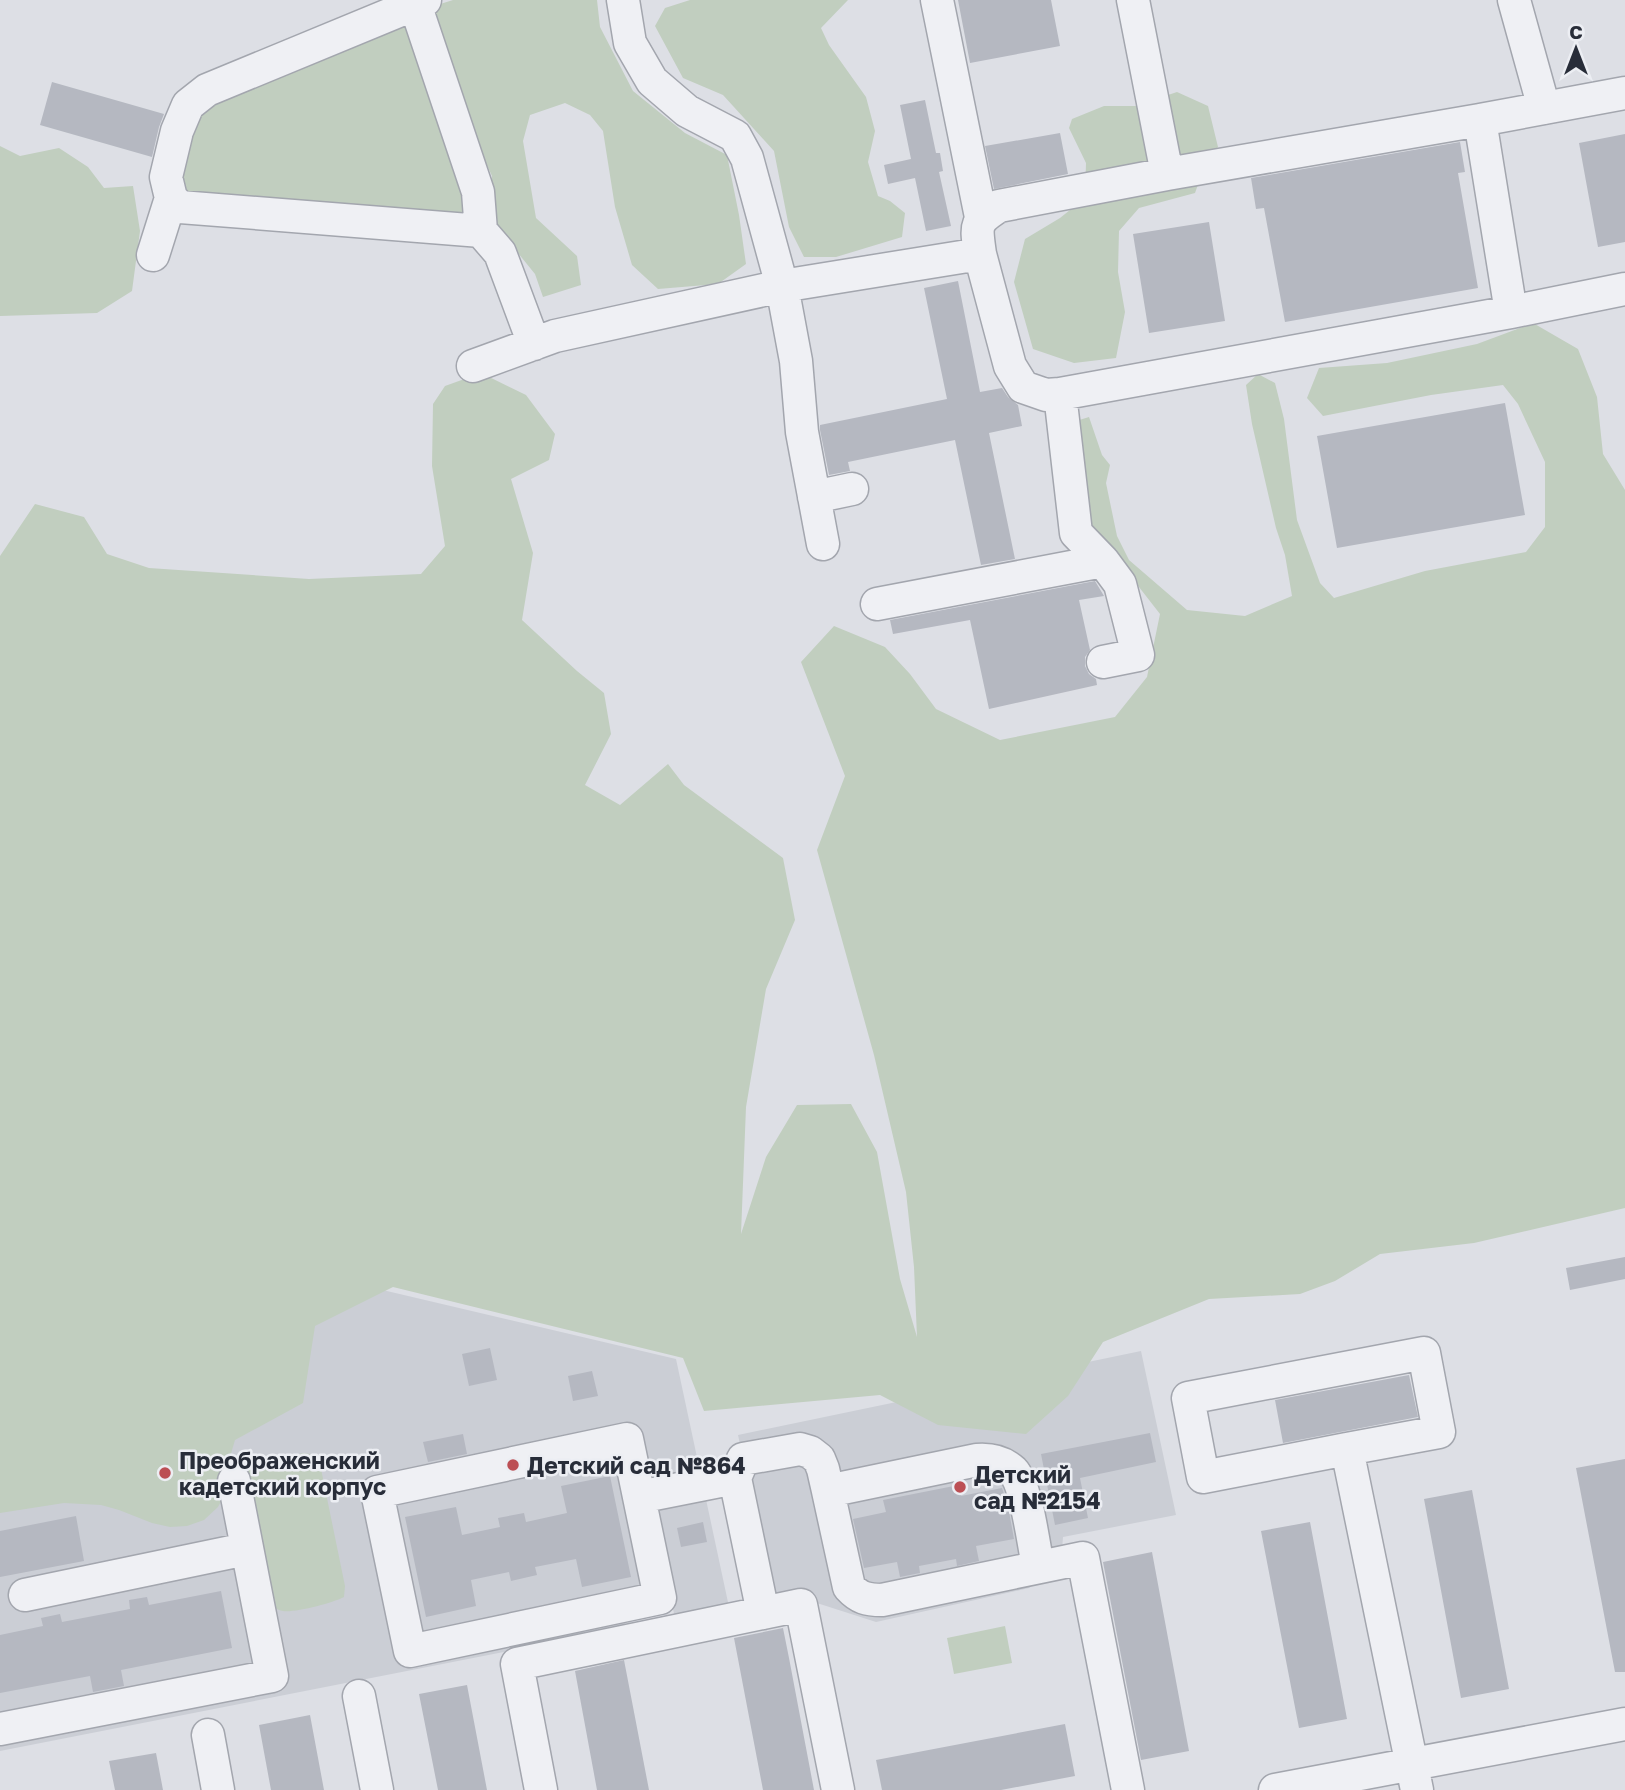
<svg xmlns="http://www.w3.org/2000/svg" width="1625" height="1790" viewBox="0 0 1625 1790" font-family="'Golos Text',sans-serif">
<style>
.built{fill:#cbced5}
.green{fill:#c1cebf}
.building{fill:#b5b8c1}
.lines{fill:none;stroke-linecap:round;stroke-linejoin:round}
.minor-casing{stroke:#a3a6ae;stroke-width:35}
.minor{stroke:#eff0f4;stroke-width:32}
.poi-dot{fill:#bc4f54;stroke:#eceef3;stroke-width:2.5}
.labels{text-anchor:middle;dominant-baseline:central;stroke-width:5;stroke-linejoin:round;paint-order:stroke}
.poi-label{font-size:23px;font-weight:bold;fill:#282d39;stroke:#eceef3;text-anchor:start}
</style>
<rect width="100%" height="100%" fill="#dddfe5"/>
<!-- built -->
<path class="built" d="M 0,1200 L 676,1359 L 729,1607 L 675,1618 L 671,1600 L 623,1609 L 626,1628 L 0,1751 Z
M 1141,1351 L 1176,1515 L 1063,1537 L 1061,1562 L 1029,1588 L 876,1622 L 792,1595 L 773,1598 L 738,1435 Z"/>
<!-- green -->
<path class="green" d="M 453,0 L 597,0 L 600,27 L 633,91 L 685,133 L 727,155 L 739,215 L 746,264 L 718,284 L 658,289 L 632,265 L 615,207 L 603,131 L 590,115 L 565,103 L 530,115 L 523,141 L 536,218 L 577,256 L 581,285 L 543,297 L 535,274 L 492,221 L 492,176 L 476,142 L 430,20 L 434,6 Z
M 690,0 L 848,0 L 821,28 L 829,45 L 866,97 L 875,131 L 868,162 L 878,196 L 890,201 L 905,213 L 902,237 L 836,257 L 804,257 L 789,227 L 774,151 L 723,95 L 683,78 L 655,26 L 665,8 Z
M 405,19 L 471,201 L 467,214 L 194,196 L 180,189 L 178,155 L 211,96 Z
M 1177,92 L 1208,106 L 1218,147 L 1207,159 L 1195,193 L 1139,208 L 1119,231 L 1118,272 L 1125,312 L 1116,358 L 1074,363 L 1033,349 L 1014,282 L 1025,239 L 1060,218 L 1085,198 L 1086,163 L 1069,128 L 1072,119 L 1104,106 L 1135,106 Z
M 0,146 L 20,156 L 59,148 L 88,167 L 104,188 L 133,186 L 140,231 L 132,291 L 97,313 L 0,316 Z
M 1533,323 L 1578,349 L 1597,397 L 1603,454 L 1625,490 L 1625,1208 L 1474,1243 L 1380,1254 L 1335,1281 L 1300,1294 L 1209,1299 L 1103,1342 L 1068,1396 L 1026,1434 L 938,1425 L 880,1395 L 704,1411 L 683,1358 L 393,1287 L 315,1326 L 303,1403 L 235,1440 L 230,1457 L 226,1492 L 218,1507 L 204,1520 L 187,1526 L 170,1527 L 152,1523 L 119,1510 L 101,1505 L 64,1503 L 0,1513 L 0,556 L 35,504 L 84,517 L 107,554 L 149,568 L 309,579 L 421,574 L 445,546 L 432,466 L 433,404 L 445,386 L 481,373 L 526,395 L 555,434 L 549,460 L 511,479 L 533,553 L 522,620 L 577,671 L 604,693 L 611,734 L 585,785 L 620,805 L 668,764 L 684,785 L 783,858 L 795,920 L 766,989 L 746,1107 L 741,1234 L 766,1157 L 797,1105 L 851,1104 L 877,1152 L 900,1279 L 917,1337 L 914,1267 L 906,1192 L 874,1055 L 817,850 L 845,776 L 801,662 L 834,626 L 885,647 L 910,674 L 936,709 L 1000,740 L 1115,717 L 1147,677 L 1160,614 L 1093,528 L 1078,490 L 1073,422 L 1089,417 L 1102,455 L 1110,465 L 1106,483 L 1117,536 L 1129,560 L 1187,610 L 1245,616 L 1292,596 L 1285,555 L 1276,528 L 1252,424 L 1246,385 L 1258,374 L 1275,383 L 1284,419 L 1297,520 L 1320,583 L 1334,598 L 1425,571 L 1526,552 L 1545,527 L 1545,462 L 1518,404 L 1503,385 L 1431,395 L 1323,416 L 1307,398 L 1319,368 L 1387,363 L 1477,344 Z
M 304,1453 L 315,1455 L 320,1464 L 345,1586 L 344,1597 C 333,1603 294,1613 283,1611 C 276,1610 274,1607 270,1601 L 245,1481 L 245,1470 L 255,1463 Z
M 1005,1626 L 1012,1663 L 954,1674 L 947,1638 Z"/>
<!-- building -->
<path class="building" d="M 958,0 L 1051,0 L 1060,46 L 970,63 Z
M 52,82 L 164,114 L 159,127 L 152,157 L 40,125 Z
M 925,100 L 936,153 L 940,153 L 943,171 L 939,172 L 951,226 L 926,231 L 915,178 L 888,184 L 884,165 L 911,159 L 900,105 Z
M 1060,133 L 1068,174 L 994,189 L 985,146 Z
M 1625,134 L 1625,242 L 1598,247 L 1579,143 Z
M 1460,142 L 1465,172 L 1458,173 L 1478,288 L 1285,322 L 1264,208 L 1256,209 L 1251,178 Z
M 1209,222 L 1225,321 L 1149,333 L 1133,234 Z
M 958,281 L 980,392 L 1002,388 L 1008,397 L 1018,405 L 1022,426 L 989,433 L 1015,559 L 981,565 L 955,440 L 848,462 L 850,471 L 829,475 L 820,430 L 820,425 L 947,399 L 924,288 Z
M 1505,403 L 1525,515 L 1337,548 L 1317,436 Z
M 1095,581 L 1104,596 L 1079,600 L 1090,650 L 1085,657 L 1085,666 L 1089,674 L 1096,679 L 1097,685 L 989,709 L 970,620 L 893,634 L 890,620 Z
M 1625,1257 L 1625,1279 L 1570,1290 L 1566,1268 Z
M 490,1348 L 497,1380 L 469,1386 L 462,1354 Z
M 592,1371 L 598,1396 L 573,1401 L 568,1376 Z
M 1409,1375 L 1418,1417 L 1283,1443 L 1275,1400 Z
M 1150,1433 L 1156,1462 L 1080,1478 L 1088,1518 L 1055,1525 L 1041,1454 Z
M 463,1434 L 467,1454 L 428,1462 L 423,1442 Z
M 1625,1459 L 1625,1672 L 1615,1672 L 1576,1468 Z
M 610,1476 L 631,1577 L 582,1587 L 576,1559 L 535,1567 L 537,1575 L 511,1581 L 509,1572 L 471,1580 L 476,1606 L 426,1617 L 405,1517 L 456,1507 L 462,1535 L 500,1527 L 498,1518 L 524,1513 L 526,1522 L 567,1513 L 561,1486 Z
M 959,1485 L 961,1496 L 1002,1488 L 1008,1506 L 1014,1539 L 976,1546 L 979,1561 L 957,1566 L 956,1559 L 919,1566 L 920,1573 L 900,1577 L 897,1562 L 864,1568 L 853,1519 L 886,1512 L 883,1500 Z
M 1472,1490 L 1509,1689 L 1461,1698 L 1424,1499 Z
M 76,1516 L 84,1561 L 0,1577 L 0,1531 Z
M 703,1522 L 707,1542 L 681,1547 L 677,1528 Z
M 1310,1522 L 1347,1719 L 1299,1728 L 1261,1531 Z
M 1152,1552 L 1189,1751 L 1141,1760 L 1103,1562 Z
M 221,1591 L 232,1648 L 121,1670 L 124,1686 L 93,1692 L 90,1676 L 0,1693 L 0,1635 L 43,1626 L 41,1618 L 60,1614 L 62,1622 L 130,1609 L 129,1600 L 147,1597 L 149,1605 Z
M 783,1628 L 789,1658 L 814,1790 L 763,1790 L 734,1638 Z
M 624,1660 L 649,1790 L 597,1790 L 575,1671 Z
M 467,1685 L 487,1790 L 438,1790 L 419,1694 Z
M 310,1715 L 324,1790 L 271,1790 L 259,1725 Z
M 1065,1724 L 1075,1776 L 1001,1790 L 882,1790 L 876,1760 Z
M 156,1753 L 163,1790 L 115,1790 L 109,1761 Z"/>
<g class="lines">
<!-- minor casing -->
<g class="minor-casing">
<path id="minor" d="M 425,0 L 207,90 L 188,105 L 177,131 L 166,177 L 171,198 L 180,207 L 481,231 L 500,253 L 534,344
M 623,0 L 630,43 L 652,81 L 687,111 L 735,136 L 747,158 L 782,286 L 980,254 C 976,225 974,222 999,206 L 1167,174 L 1133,0
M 937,0 L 981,217
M 1514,0 L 1544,108
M 415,4 L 478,192 L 481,231
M 1167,174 L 1480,120
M 980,254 L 1010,366 L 1023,387 L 1046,395 L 1060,394 L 1511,312 L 1625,289
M 153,255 L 171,198
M 1511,312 L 1480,120 L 1625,93
M 473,366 L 555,336 L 782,286 L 796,361 L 802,432 L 823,544
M 814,497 L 852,489
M 877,604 L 1103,561 L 1076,533 L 1060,394
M 1103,662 L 1138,655 L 1120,584 L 1103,561
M 627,1439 L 660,1598 L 410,1651 L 377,1492 Z
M 1347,1449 L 1439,1432 L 1424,1353 L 1188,1398 L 1203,1477 L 1347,1449 L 1417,1790
M 639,1497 L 735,1478
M 1038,1567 C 1034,1546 1026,1484 1013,1471 C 1002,1461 990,1459 977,1460 L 828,1491 L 849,1587 C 859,1598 867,1600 882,1600 L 1083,1558 L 1128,1790
M 25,1595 L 246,1549
M 763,1613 L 735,1478 L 743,1459 L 800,1449 L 810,1452 L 819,1459 L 823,1469 L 828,1491
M 359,1696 L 377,1790
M 0,1729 L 272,1676 L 234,1481
M 208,1735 L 218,1790
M 541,1790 L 517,1664 L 801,1605 L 838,1790
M 1275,1790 L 1625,1724"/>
</g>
<!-- minor -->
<use href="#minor" class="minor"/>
</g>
<!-- markers -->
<g class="poi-dot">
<circle cx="513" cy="1465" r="7"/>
<circle cx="165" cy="1473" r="7"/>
<circle cx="960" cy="1487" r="7"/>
</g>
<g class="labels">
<!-- poi labels -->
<g class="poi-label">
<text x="179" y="1460">Преображенский<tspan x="179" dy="26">кадетский корпус</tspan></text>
<text x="527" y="1465">Детский сад №864</text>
<text x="974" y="1474">Детский<tspan x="974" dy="26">сад №2154</tspan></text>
</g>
</g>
<!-- north arrow -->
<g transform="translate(1576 49)" stroke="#eceef3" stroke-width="5" paint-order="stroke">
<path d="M0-5L12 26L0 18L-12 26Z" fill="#282d39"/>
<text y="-10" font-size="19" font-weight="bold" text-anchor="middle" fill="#282d39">С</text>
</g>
</svg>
